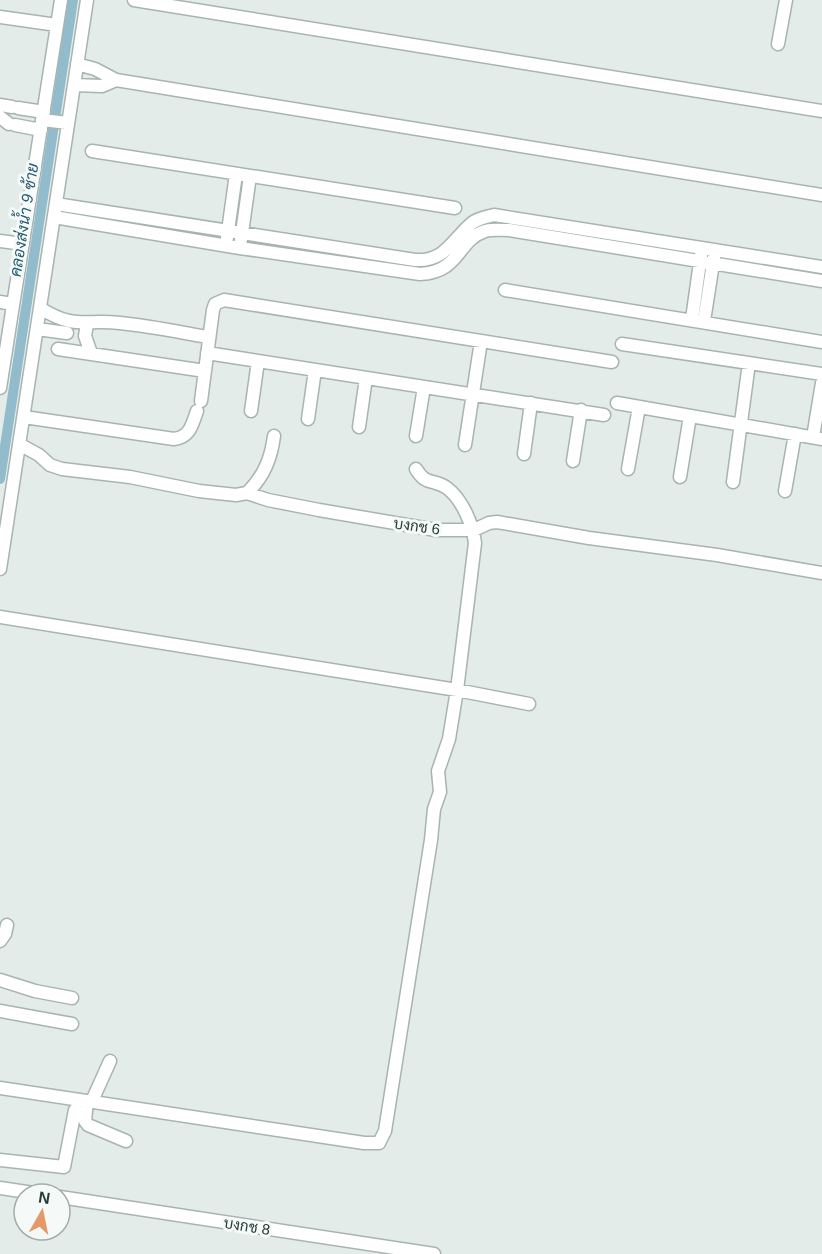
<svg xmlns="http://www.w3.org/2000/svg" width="822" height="1254" viewBox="0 0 822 1254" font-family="Helvetica,Sarabun,sans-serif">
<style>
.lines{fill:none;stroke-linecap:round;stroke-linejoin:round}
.canal{stroke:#92bbcb;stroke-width:10}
.minor-casing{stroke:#a7b4b1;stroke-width:15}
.minor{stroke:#fff;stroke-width:12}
.labels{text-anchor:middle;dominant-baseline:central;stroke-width:6;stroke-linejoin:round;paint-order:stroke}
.street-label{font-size:15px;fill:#253c39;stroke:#f5f9f7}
.water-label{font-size:16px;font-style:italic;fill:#255b72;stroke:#f5f9f7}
</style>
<rect width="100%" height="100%" fill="#e4ecea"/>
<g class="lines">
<!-- canal -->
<path class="canal" d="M 0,479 L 73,0"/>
<!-- minor casing -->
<g class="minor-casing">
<path id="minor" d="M 134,0 L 822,111
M 0,17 L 57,25
M 778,44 L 786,0
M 77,64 L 95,69 L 116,80 L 822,195
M 74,85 L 102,86 L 116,80
M 0,105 L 12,107
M 18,108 L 44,112
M 0,117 L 9,124
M 42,120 L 68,123
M 15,125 L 41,130
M 92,151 L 455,208
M 56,204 L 415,260 C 445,262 452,240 472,223 C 478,218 486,217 494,215 L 822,267
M 54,217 L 240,248 L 420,274 C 461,272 457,240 485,231 C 493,229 501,230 509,230 L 822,281
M 227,238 L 236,174
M 241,240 L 250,176
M 0,241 L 23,244
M 505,290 L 822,342
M 0,302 L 13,304
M 40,308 C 75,330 84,319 120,323 C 150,326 179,332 208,337
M 692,319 L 701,255
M 704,321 L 714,257
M 87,324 L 85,336 L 91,353
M 37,329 L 67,333
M 622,344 L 822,374
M 58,349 L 205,371
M 207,353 L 604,415
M 0,388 L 61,0
M 201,401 L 213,310 L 215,304 L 224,300 L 612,362
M 617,403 L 822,439
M 251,411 L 258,361
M 24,417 L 174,439 C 190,437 192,425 197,411
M 308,419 L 315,370
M 359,427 L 366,378
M 416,436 L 424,387
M 813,437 L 822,383
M 19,444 L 39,455 L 50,465 L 62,469 L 130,477 L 199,491 L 236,495 L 247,493 L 268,500 L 319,510 L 436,530 L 474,530 L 489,523 L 497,522 L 589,538 L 717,555 L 822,573
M 465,445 L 481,341
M 524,454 L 531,403
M 573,461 L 581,410
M 628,469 L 639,407
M 680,477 L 690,416
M 733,482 L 749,363
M 785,491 L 795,434
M 247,493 C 264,476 271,459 274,436
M 0,569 L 87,0
M 0,617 L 457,690 L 529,704
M 0,941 L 5,934 L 7,925
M 0,980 L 35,991 L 72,998
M 0,1011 L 72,1024
M 0,1088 L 364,1143 L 379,1143 L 385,1131 L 431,840 L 434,809 L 440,792 L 438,771 L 449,739 L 457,690 L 475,543 C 473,525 462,499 447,488 C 433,478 427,487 416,469
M 87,1101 L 85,1121 L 88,1125 L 126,1141
M 92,1101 L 110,1061
M 0,1160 L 64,1167 L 75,1110
M 0,1188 L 40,1194
M 60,1197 L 434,1254"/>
</g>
<!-- minor -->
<use href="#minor" class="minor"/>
</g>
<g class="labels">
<!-- street labels -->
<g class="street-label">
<text transform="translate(417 526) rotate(8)">บงกช 6</text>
<text transform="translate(247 1226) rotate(9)">บงกช 8</text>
</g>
<!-- water labels -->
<g class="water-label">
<text transform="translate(24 220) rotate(-81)">คลองส่งน้ำ 9 ซ้าย</text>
</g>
</g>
<!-- north arrow -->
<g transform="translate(42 1212) rotate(9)"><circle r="28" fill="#f5f9f7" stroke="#a2adab" stroke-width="1.5"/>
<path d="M0-4.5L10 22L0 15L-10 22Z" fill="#e4996b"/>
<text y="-9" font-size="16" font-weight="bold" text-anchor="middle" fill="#253c39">N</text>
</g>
</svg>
